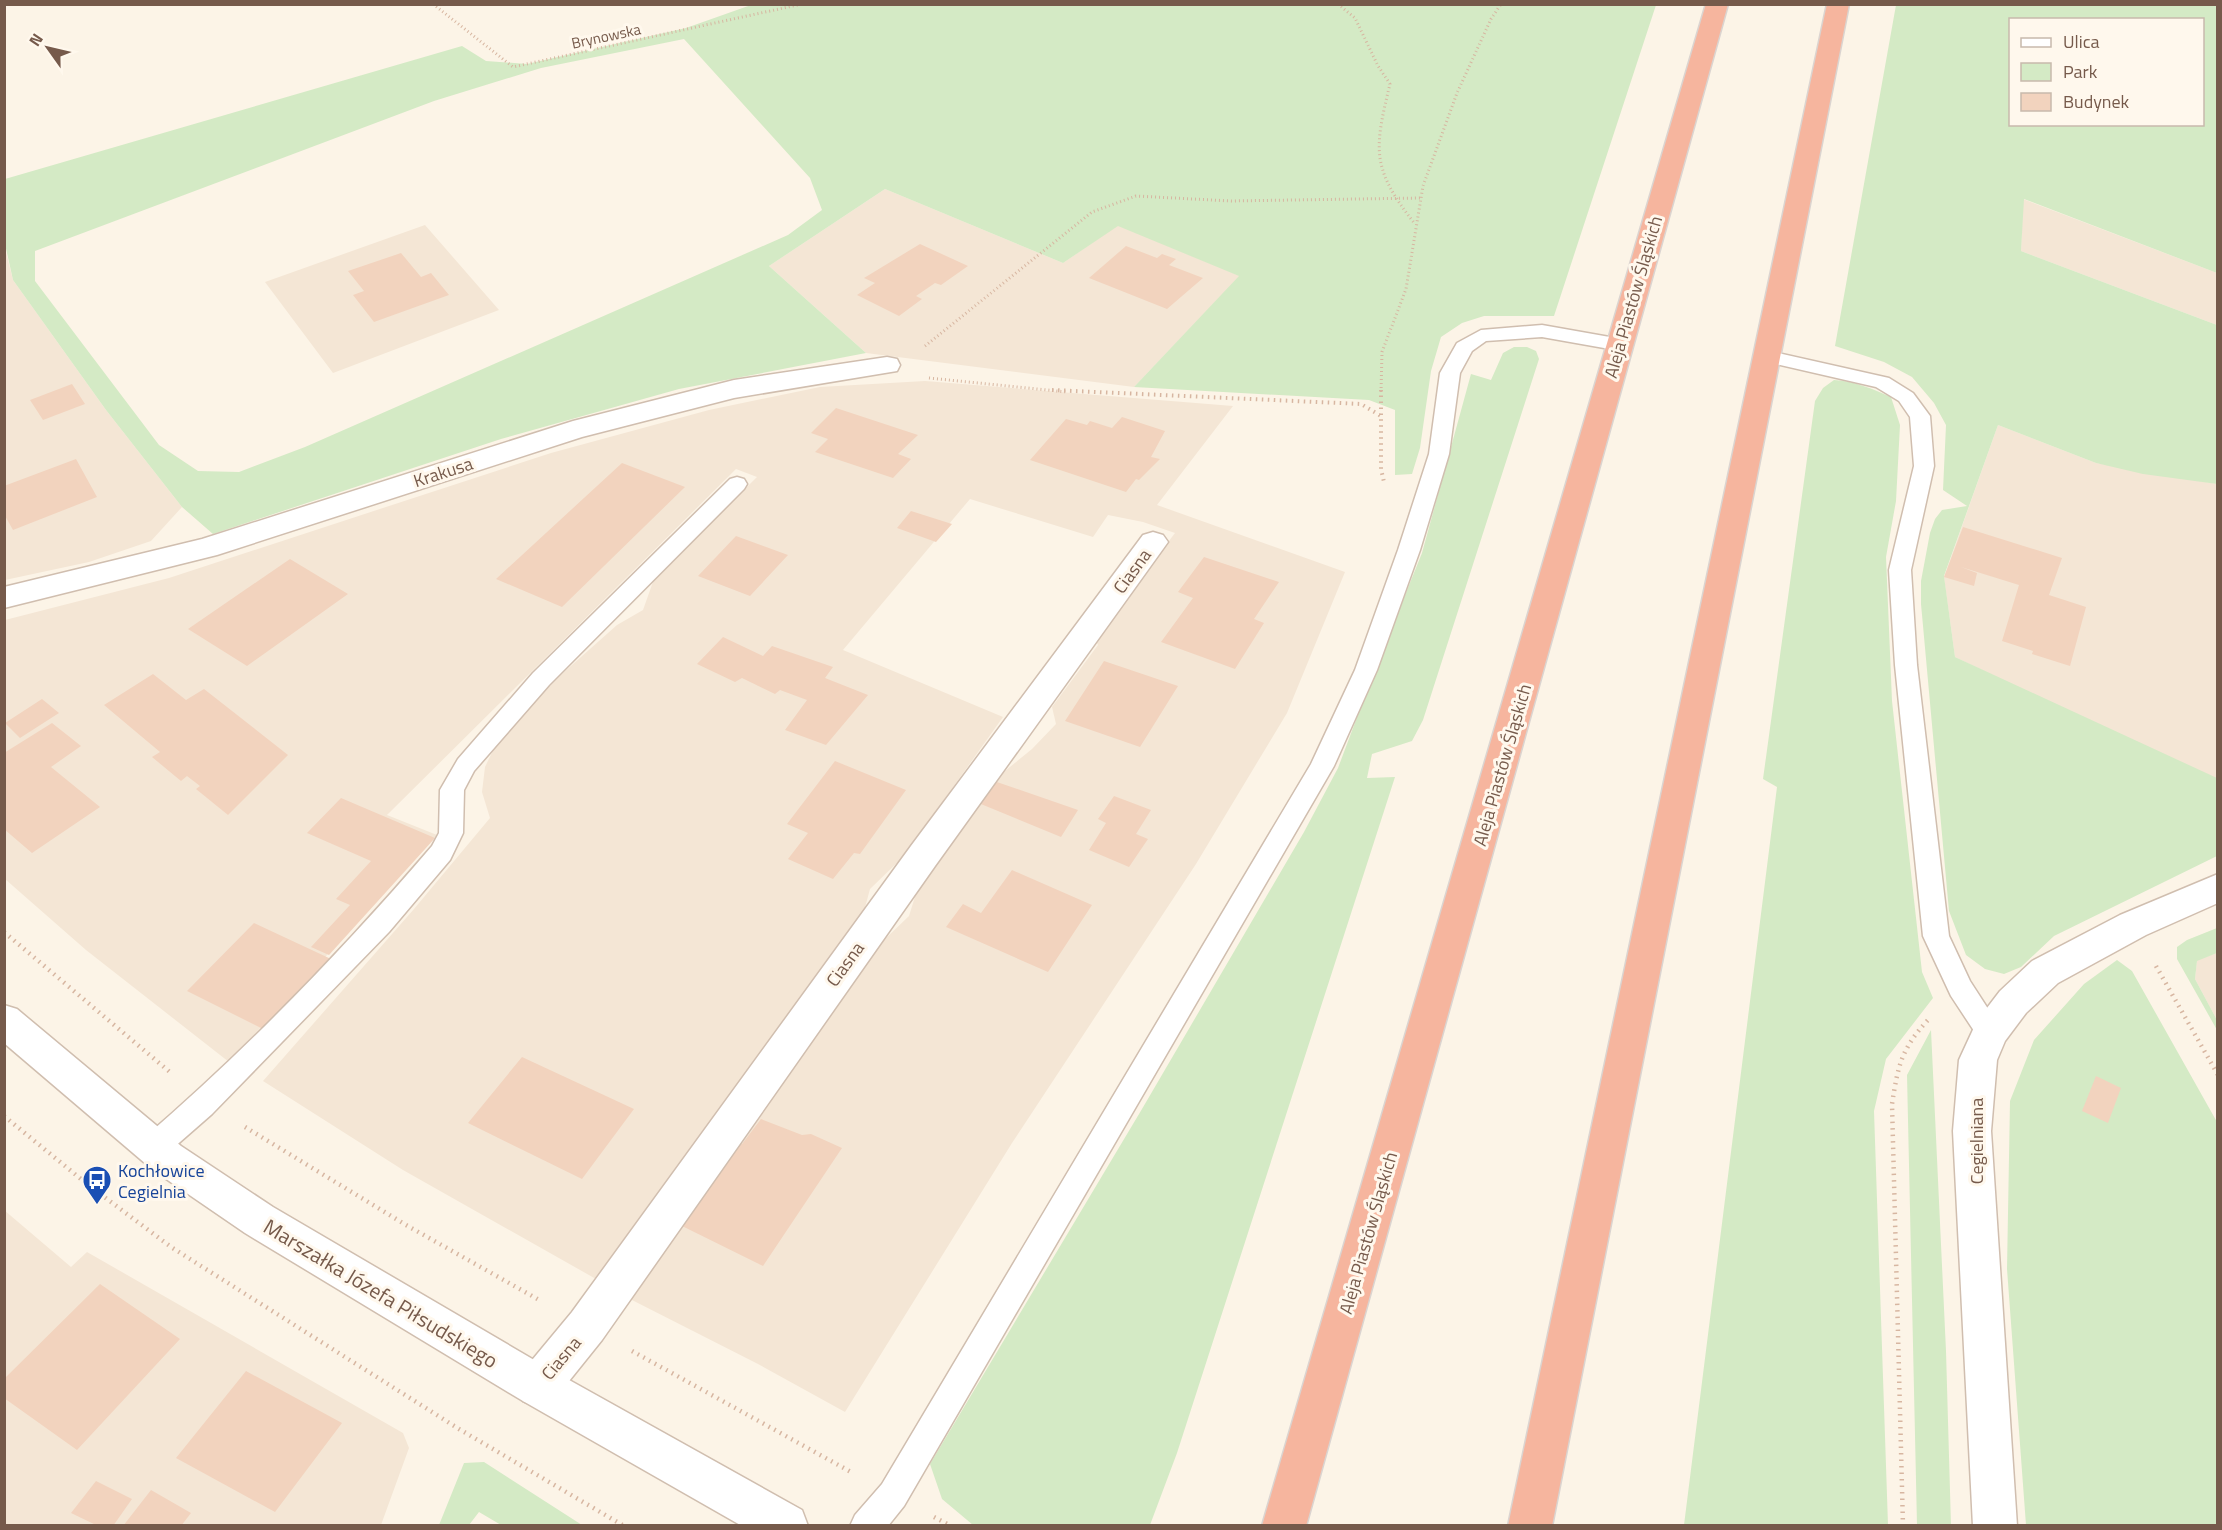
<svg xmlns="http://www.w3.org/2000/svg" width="2222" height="1530" viewBox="0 0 2222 1530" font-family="'Titillium Web',sans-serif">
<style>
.residential{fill:#f4e6d5}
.green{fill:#d4eac5;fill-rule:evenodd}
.building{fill:#f2d3be}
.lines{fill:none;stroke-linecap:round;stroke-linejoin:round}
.service-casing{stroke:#d0beaf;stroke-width:3}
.minor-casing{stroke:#d0beaf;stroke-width:3}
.tertiary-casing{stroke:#d0beaf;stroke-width:3}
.motorway-casing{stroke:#dbd4d0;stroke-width:3}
.path-far2{stroke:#d7b6a1;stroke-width:3;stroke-dasharray:1 3;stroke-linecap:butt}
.path-far1{stroke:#d7b6a1;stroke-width:4;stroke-dasharray:1.5 4.5;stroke-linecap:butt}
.path{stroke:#d7b6a1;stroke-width:4.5;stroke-dasharray:1.5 5;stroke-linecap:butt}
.service{fill:#fff;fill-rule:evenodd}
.minor{fill:#fff;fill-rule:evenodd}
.tertiary{fill:#fff;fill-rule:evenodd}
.motorway{fill:#f6b59e;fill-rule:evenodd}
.labels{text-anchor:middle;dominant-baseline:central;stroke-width:6;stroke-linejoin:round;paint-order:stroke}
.far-street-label{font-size:15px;fill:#765a4b;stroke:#fff8ed}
.street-label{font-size:18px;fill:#765a4b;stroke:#fff8ed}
.transit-label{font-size:18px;fill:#164399;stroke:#fff8ed;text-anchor:start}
.near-street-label{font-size:21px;fill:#765a4b;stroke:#fff8ed}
</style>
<rect width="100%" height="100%" fill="#fcf4e7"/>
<!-- residential -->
<path class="residential" d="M 885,189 L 1063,263 L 1118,225 L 1240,276 L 1134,387 L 866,353 L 769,266 Z
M 2023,199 L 2217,273 L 2217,325 L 2021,251 Z
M 425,225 L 499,310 L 333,373 L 265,282 Z
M 4,244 L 13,280 L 106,410 L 182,507 L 151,541 L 89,562 L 5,580 Z
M 925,381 L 1233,406 L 1157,505 L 1345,572 L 1287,713 L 1196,864 L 1012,1143 L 845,1412 L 758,1364 L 628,1298 L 883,941 L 909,916 L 919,884 L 994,780 L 1032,749 L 1056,724 L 1052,707 L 1098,645 L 1095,639 L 1175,533 L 1143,522 L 1108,515 L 1093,537 L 970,499 L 843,650 L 1003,717 L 904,856 L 870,889 L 863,915 L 596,1279 L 403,1170 L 263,1081 L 414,909 L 490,818 L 482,792 L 485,767 L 499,738 L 563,673 L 617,625 L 643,610 L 654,579 L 757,477 L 736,469 L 387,815 L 437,835 L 229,1062 L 86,950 L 5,879 L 5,620 L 169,578 L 551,453 L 709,410 L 820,387 Z
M 1998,425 L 2096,463 L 2217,484 L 2217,784 L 1955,657 L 1944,577 Z
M 2217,953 L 2217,1020 L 2195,979 L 2197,960 Z
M 4,1210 L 71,1267 L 87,1252 L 403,1433 L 409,1448 L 381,1525 L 5,1525 Z"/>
<!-- green -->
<path class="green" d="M 751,5 L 751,4 L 1656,5 L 1554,316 L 1484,316 L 1462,323 L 1441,337 L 1431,371 L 1420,448 L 1412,474 L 1395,475 L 1395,410 L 1369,400 L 1134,387 L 1239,276 L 1118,226 L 1063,263 L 885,189 L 769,266 L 866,353 L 679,389 L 501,439 L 213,534 L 182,507 L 106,410 L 13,280 L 5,244 L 5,179 L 462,46 L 486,61 L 527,64 L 686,28 ZM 684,39 L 810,178 L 822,210 L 788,235 L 305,447 L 239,472 L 198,471 L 159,445 L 35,281 L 35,251 L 434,101 L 541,68 Z
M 1896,5 L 2217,5 L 2217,273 L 2024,199 L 2021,251 L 2217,325 L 2217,484 L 2143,474 L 2096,463 L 1998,425 L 1944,576 L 1955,657 L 2217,778 L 2217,856 L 2054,936 L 2021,967 L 2004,974 L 1985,969 L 1966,955 L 1949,911 L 1921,604 L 1921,581 L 1930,533 L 1935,519 L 1942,510 L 1967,506 L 1943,490 L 1946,425 L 1934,403 L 1912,377 L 1884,362 L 1835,346 ZM 2010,20 L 2202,20 L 2202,124 L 2010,124 Z
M 1514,347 L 1527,347 L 1536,351 L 1539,359 L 1423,720 L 1412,741 L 1372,754 L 1367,778 L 1395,777 L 1177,1453 L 1150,1525 L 973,1525 L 942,1499 L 930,1464 L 1142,1109 L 1304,832 L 1338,768 L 1374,672 L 1422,553 L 1471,374 L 1491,380 L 1503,353 Z
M 1834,380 C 1855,381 1872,389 1891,397 L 1900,425 L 1896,501 L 1886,557 L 1892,701 L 1922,972 L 1933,998 L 1886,1059 L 1874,1111 L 1888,1525 L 1684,1525 L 1777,787 L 1763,779 L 1815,401 L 1823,388 Z
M 2217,928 L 2217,953 L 2197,961 L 2195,979 L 2217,1020 L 2217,1030 L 2177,959 L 2177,947 L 2187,940 Z
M 2117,960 L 2132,971 L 2217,1122 L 2217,1525 L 2026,1525 L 2007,1269 L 2010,1101 L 2034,1040 L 2084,984 Z
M 1931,1030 L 1946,1351 L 1951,1526 L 1917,1525 L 1907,1075 Z
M 484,1462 L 582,1525 L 501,1525 L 479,1512 L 469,1525 L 439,1525 L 464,1463 Z"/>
<!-- building -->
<path class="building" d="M 920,244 L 968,266 L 941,285 L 935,283 L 916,296 L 922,299 L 899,316 L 857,295 L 875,283 L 864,278 Z
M 1126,246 L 1157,258 L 1162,254 L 1176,259 L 1169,265 L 1203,278 L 1167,309 L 1089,278 Z
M 401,253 L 421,277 L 431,273 L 449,295 L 374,322 L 353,295 L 364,291 L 348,271 Z
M 72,384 L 85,404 L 43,420 L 30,400 Z
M 836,408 L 918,435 L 898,454 L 911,459 L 893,478 L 815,452 L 828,439 L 811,433 Z
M 1122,417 L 1165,431 L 1151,457 L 1160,459 L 1139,480 L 1136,479 L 1126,492 L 1030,460 L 1066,419 L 1087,425 L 1090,421 L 1112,428 Z
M 76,459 L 97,497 L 13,530 L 4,514 L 4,486 Z
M 622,463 L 685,487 L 562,607 L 496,579 Z
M 911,511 L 952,524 L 936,542 L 897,528 Z
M 1963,527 L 2062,558 L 2049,595 L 2086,607 L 2070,666 L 2032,654 L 2033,651 L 2002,641 L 2019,585 L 1961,567 L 1977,573 L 1974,586 L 1944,577 Z
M 736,536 L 788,555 L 750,596 L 698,576 Z
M 1204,557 L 1279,582 L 1254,619 L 1264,623 L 1235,669 L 1161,642 L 1193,598 L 1178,592 Z
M 290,559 L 348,594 L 247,666 L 188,629 Z
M 723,637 L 763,656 L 772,646 L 833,667 L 825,678 L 868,695 L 826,745 L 785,730 L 807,700 L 780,690 L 775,694 L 742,678 L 735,682 L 697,664 Z
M 1104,661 L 1178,686 L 1140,747 L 1065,721 Z
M 153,674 L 186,700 L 204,689 L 288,755 L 228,815 L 196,789 L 200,786 L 187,776 L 181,781 L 152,757 L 160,752 L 104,705 Z
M 42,699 L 59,713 L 20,738 L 5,723 Z
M 52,723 L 81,746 L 51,767 L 100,807 L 32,853 L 4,829 L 4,753 Z
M 835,761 L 906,790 L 860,854 L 854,853 L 833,879 L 788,859 L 808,833 L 787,824 Z
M 991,780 L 1078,810 L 1061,837 L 976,802 Z
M 1114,796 L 1151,810 L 1136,834 L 1148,839 L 1129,867 L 1089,850 L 1106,823 L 1098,819 Z
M 341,798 L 435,838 L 329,955 L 311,947 L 350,905 L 336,899 L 371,861 L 307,833 Z
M 1012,870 L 1092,905 L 1048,972 L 946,927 L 963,904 L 981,913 Z
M 254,923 L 331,959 L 265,1030 L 187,991 Z
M 522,1057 L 634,1109 L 582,1179 L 468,1123 Z
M 2096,1076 L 2121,1088 L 2108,1123 L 2082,1111 Z
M 761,1119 L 802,1135 L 811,1134 L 842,1148 L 763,1266 L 680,1225 L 737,1141 L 742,1144 Z
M 100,1284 L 180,1339 L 77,1450 L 4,1398 L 4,1379 Z
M 246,1371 L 342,1423 L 275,1512 L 176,1458 Z
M 96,1481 L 132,1499 L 113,1526 L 98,1526 L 71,1513 Z
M 151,1490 L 191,1513 L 181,1526 L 123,1526 Z"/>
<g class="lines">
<!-- service casing -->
<g class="service-casing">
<path id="service" d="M 1542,325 L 1621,339 L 1628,341 L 1631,345 L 1628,349 L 1621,351 L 1542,337 L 1486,341 L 1472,351 L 1460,373 L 1449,454 L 1420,550 L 1377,670 L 1334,766 L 904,1506 L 888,1526 L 850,1526 L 855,1515 L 882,1484 L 1311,764 L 1355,670 L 1398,550 L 1429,454 L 1440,373 L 1457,343 L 1481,330 Z
M 1765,350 L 1889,378 L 1913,393 L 1930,416 L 1934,466 L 1911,570 L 1917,665 L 1949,936 L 1970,981 L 2003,1032 L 2000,1040 L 1990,1043 L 1980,1040 L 1951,996 L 1923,936 L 1895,665 L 1889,570 L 1914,466 L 1910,417 L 1899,401 L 1876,387 L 1758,360 L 1755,356 L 1758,352 Z
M 737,477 L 744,479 L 747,484 L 744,489 L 549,685 L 474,771 L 464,790 L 463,833 L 450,860 L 389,932 L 212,1114 L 164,1156 L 154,1160 L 144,1156 L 140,1147 L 144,1138 C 247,1049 343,950 432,846 L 439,833 L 440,790 L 458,759 L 533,673 L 730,479 Z"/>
</g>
<!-- minor casing -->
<g class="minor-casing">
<path id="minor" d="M 887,357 L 897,359 L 900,365 L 897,371 L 734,398 L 582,437 L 217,555 L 4,608 L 4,587 L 202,539 L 573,421 L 734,380 Z
M 1153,532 L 1163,535 L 1168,542 L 1163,549 L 935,866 L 602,1340 L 553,1401 L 538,1407 L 523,1401 L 517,1386 L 523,1371 L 572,1312 L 911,846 L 1143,535 Z
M 2218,874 L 2218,903 L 2146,935 L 2058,983 L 2026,1013 L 2005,1041 L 1997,1060 L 1991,1131 L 2017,1526 L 1973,1526 L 1953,1131 L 1959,1060 L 1977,1021 L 2000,991 L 2032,961 L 2120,915 Z"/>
</g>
<!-- tertiary casing -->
<g class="tertiary-casing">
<path id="tertiary" d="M 4,1005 L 17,1009 L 181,1146 L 273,1207 L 553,1371 L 802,1510 L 808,1526 L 742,1526 L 523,1401 L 245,1233 L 153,1170 L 4,1043 Z"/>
</g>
<!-- motorway casing -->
<g class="motorway-casing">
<path id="motorway" d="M 1706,4 L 1728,4 L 1306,1526 L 1262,1526 Z
M 1827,4 L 1849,4 L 1552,1526 L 1508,1526 Z"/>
</g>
<!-- path-far2 -->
<path class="path-far2" d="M 433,4 L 513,67 L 802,4
M 1338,4 L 1355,18 L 1378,66 L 1390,84 C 1374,150 1371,168 1415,224
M 925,346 L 1092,212 L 1136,196 L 1231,201 L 1421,198
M 929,378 L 1067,392
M 1381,392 L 1382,352 L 1406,289 L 1423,186 L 1457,93 L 1491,19 L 1501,4"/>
<!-- path-far1 -->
<path class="path-far1" d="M 1052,390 L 1361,404 L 1381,416 L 1381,469 L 1384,482
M 1381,415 L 1381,390"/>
<!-- path -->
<path class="path" d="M 4,932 L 171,1073
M 2156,966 L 2218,1075
M 4,1116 L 87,1184 L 171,1247 L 459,1429 L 624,1526
M 245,1127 L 406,1225 L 541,1301
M 632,1351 L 851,1472
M 934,1517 L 951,1526
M 1903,1526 L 1892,1104 C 1898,1066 1901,1049 1928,1020"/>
<!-- service -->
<use href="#service" class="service"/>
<!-- minor -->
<use href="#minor" class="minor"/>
<!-- tertiary -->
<use href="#tertiary" class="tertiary"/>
<!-- motorway -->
<use href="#motorway" class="motorway"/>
</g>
<!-- icons -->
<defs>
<g id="bus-pin" transform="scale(1.5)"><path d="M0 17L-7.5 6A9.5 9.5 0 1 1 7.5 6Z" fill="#1a4fb4" stroke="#fff8ed"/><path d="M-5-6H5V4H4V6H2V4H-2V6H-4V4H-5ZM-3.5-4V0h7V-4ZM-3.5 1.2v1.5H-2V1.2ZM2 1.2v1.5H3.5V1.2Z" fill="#fff"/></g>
</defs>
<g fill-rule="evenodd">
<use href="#bus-pin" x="97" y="1180"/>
</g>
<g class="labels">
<!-- far-street labels -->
<g class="far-street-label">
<text transform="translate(606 36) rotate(-12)">Brynowska</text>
</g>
<!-- street labels -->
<g class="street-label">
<text transform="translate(1633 297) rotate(-74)">Aleja Piastów Śląskich</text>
<text transform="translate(443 472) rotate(-18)">Krakusa</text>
<text transform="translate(1132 571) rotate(-54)">Ciasna</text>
<text transform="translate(1502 765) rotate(-74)">Aleja Piastów Śląskich</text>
<text transform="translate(845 964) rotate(-54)">Ciasna</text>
<text transform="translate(1976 1141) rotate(-90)">Cegielniana</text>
<text transform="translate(1368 1233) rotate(-74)">Aleja Piastów Śląskich</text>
<text transform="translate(561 1358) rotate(-50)">Ciasna</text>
</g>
<!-- transit labels -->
<g class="transit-label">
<text x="118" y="1170">Kochłowice<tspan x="118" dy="21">Cegielnia</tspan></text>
</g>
<!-- near-street labels -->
<g class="near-street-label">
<text transform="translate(381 1293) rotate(31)">Marszałka Józefa Piłsudskiego</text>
</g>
</g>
<!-- border -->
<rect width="2222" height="1530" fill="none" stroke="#765a4b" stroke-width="12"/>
<!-- legend -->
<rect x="2009" y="18" width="195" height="108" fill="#fff8ed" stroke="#c8b9ac" stroke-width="1.5"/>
<rect x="2021" y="38" width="30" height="9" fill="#ffffff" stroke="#c8b9ac" stroke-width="1.5"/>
<text x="2063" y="48" font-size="18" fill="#765a4b">Ulica</text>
<rect x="2021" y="63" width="30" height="18" fill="#d4eac5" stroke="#c8b9ac" stroke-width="1.5"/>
<text x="2063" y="78" font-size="18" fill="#765a4b">Park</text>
<rect x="2021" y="93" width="30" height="18" fill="#f2d3be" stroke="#c8b9ac" stroke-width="1.5"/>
<text x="2063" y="108" font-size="18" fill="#765a4b">Budynek</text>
<!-- north arrow -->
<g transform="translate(48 48) rotate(304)" stroke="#fff8ed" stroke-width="4.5" paint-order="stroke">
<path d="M0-4.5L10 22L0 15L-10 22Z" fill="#765a4b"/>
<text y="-9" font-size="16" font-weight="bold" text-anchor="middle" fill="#765a4b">N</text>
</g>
</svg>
